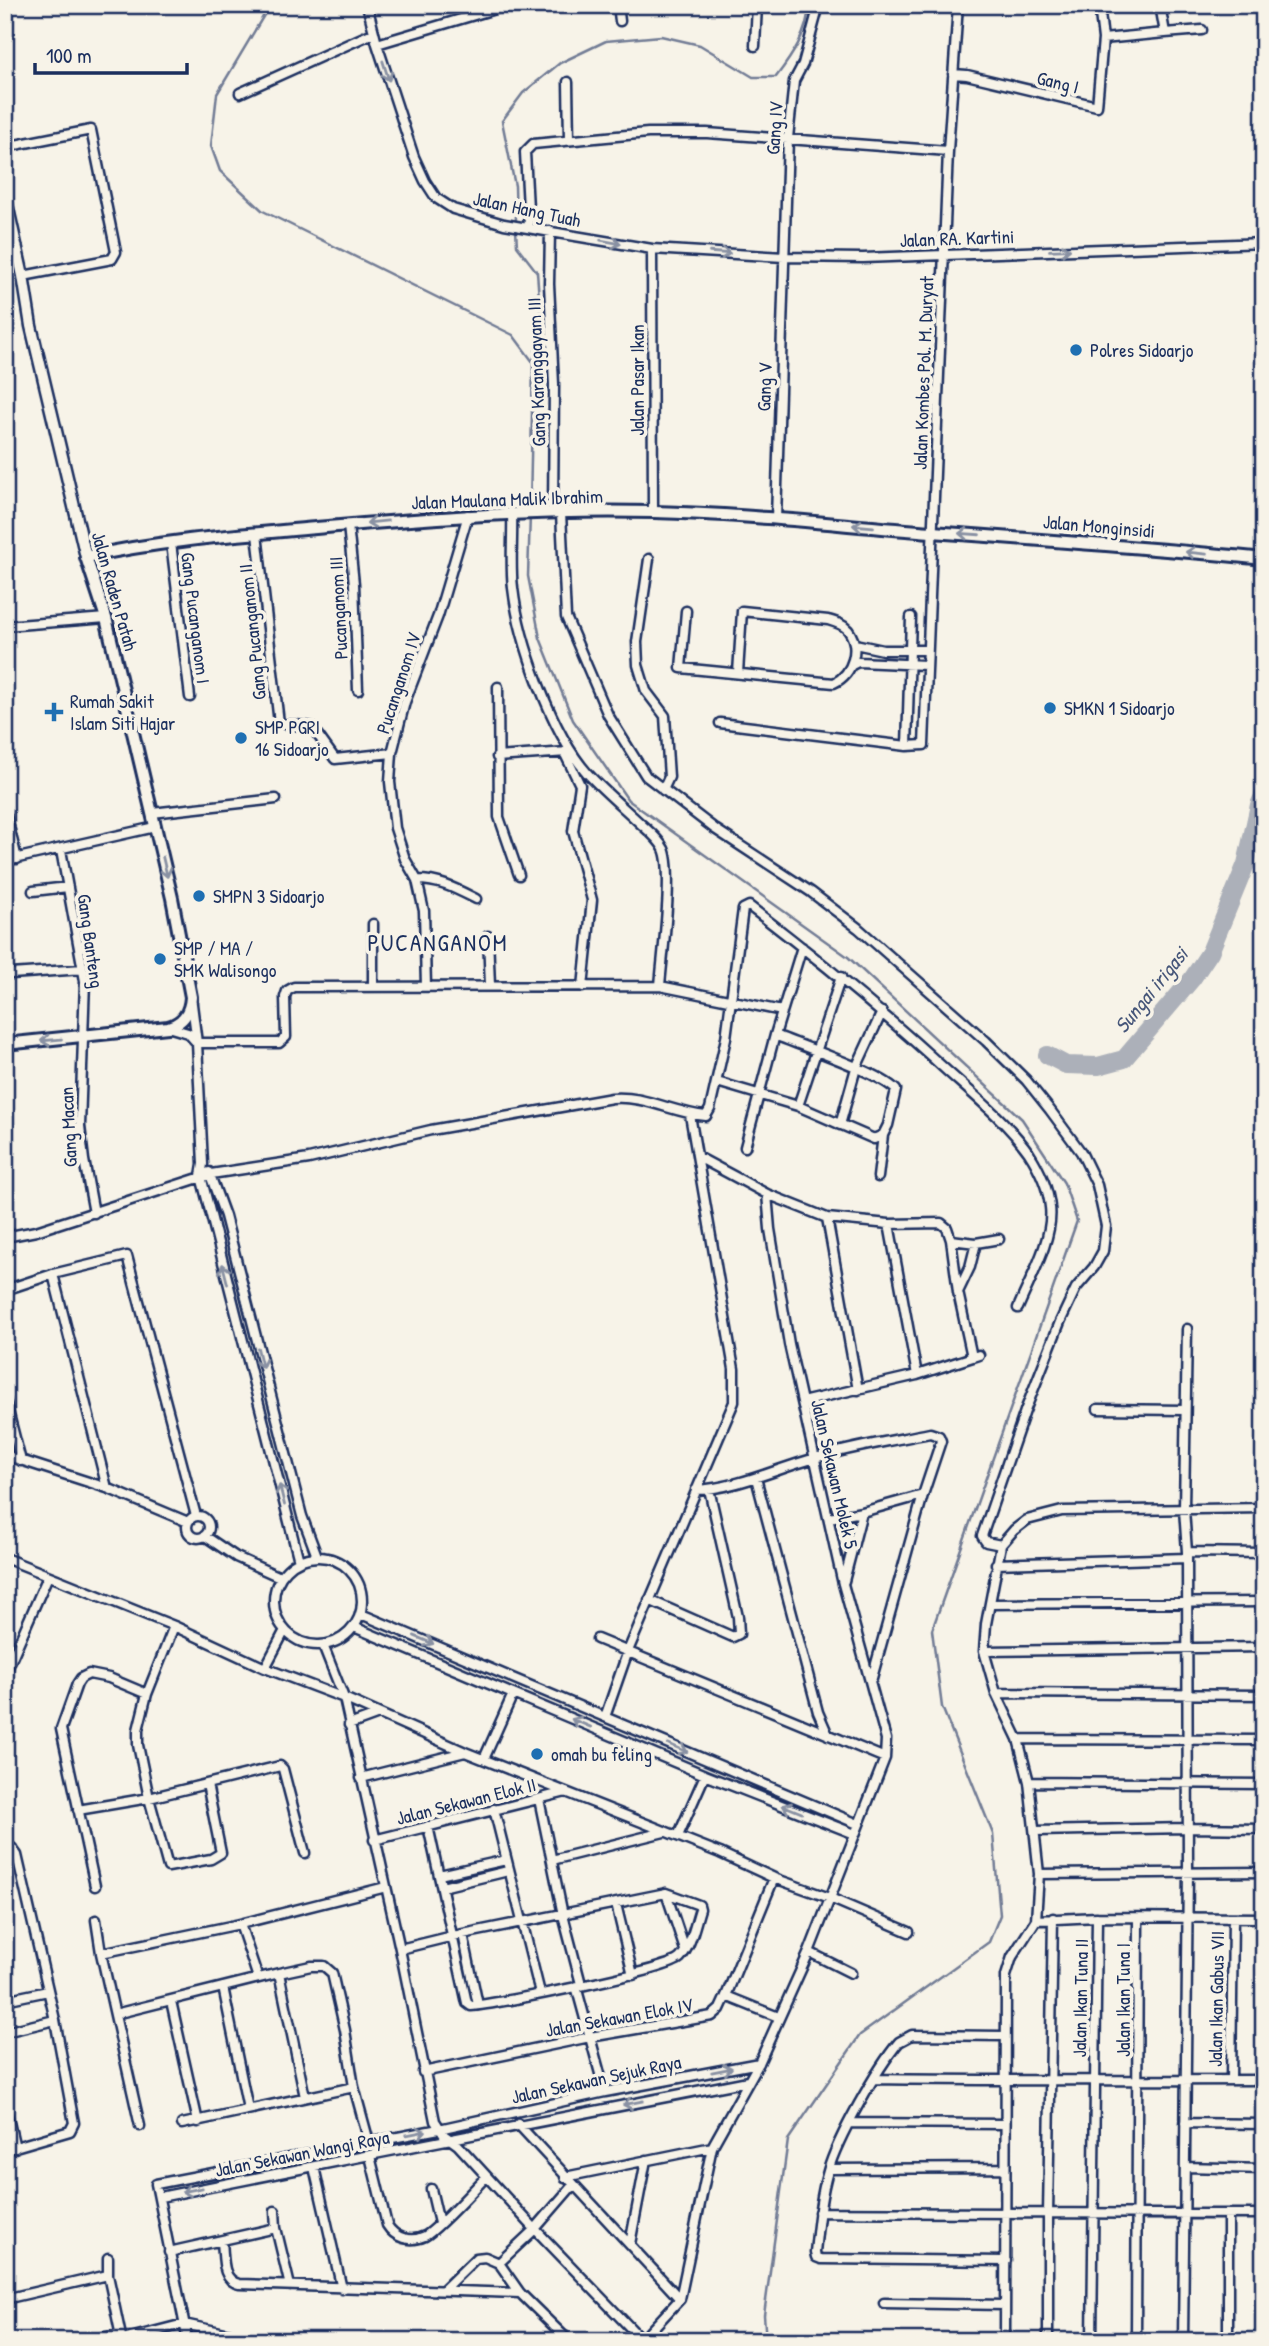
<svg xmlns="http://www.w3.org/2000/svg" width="1269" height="2346" viewBox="0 0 1269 2346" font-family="'Patrick Hand',sans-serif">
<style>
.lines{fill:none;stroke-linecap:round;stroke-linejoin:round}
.stream{stroke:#727c95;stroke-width:2.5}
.river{stroke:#acb0b9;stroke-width:18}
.minor-casing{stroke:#1b2f5e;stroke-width:13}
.tertiary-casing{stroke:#1b2f5e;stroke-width:15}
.secondary-casing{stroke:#1b2f5e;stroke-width:16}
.minor{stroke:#f7f3e8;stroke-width:8}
.tertiary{stroke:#f7f3e8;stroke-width:10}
.secondary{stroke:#f7f3e8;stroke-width:10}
.oneway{stroke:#8991a3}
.poi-dot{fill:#1f6fb2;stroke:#f7f3e8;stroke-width:2.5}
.labels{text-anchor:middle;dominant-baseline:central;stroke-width:7;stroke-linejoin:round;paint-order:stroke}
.street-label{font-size:19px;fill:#1b2f5e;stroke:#f7f3e8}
.poi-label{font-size:19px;fill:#1b2f5e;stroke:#f7f3e8;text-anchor:start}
.water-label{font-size:21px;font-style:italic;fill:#465679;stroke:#f7f3e8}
.quarter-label{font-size:23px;letter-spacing:2px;fill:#1b2f5e;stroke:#f7f3e8}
</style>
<rect width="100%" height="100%" fill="#f7f3e8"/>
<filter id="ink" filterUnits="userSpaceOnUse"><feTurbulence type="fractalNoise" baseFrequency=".0143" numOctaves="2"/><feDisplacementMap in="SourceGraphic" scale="14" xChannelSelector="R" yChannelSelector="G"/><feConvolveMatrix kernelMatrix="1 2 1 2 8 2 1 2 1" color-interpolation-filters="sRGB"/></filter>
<g filter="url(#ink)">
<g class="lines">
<!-- stream -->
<path class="stream" d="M 270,5 L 217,94 L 211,146 L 220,171 L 263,211 L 513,335 L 533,362 L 530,508
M 516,223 L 515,186 L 502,121 L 523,93 L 560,63 L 606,41 L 661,36 L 700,45 L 753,77 L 776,77 C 792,56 808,33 809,5
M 516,230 L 517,246 L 537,272 L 541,326 L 533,362
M 530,515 L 528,576 L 540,638 L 573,720 L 628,800 L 848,957 L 1022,1119 L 1064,1183 L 1077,1221 L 932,1630 L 942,1707 L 993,1834 L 1000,1915 L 989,1942 L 860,2035 L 788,2140 L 764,2315 L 766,2341"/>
<!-- river -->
<path class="river" d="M 1047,1055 L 1066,1065 L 1098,1066 L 1124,1059 L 1192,979 L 1210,952 L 1246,864 L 1259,805 L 1264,794"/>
<!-- minor casing -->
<g class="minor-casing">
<path id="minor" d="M 367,5 L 377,44 L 414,157 L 425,181 L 436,198 L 453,209 L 504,224 L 652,249 L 784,257 L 863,258 L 1264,243
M 618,5 L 620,21
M 1165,33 L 1202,30
M 1103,39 L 1165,33 L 1160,5
M 377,44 L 508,5
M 755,46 L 757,5
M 953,74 L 967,75 L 1097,106 L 1103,39 L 1099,5
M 568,82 L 569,140
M 240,93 L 373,33
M 5,147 L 91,130 L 116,252 L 112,259 L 23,276
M 529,227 L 525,152 L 533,144 L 648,133 L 707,133 L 948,151
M 550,231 L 549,284 L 554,384 L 553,513
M 652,249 L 653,512
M 512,513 C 513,537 510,564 513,588 C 519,641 552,734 588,774 C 605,792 624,808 642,825 C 650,832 659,839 664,849 C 674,871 662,958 660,986
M 561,513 L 566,617 L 608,715 L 646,776 L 715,829 L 811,892 L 858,928 L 986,1041 L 1026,1080 L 1050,1110 L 1081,1152 L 1097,1185 L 1106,1226 L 1103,1251 L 1094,1267 L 1076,1288 L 1060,1322 L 1025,1411 L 982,1536 L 986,1542 L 1001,1545
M 776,519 L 788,138 L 794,81 L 803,64 L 819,5
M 348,525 L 354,584 L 358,690
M 257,534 L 279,723 L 312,727 L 335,759 L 392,753
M 171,543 L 190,697
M 649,559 L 637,642 L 638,665 L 646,691 L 665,716 L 669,777 L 663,790
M 686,611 L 681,668 L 834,683 C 853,674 861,647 848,630 C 843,624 835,622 828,620 L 742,611 L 738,673
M 5,626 L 106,618
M 855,644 L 883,650 L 927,650
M 852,665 L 858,662 L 926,665
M 498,687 L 499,817 L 519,875
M 720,723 L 907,746 L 924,745 L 948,151 L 958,5
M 907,746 L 911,617
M 564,752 L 580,785 L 573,831 L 592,900 L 583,987
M 497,757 L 567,752
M 5,810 L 17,859
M 152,813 L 276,799
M 61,850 L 85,981 L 80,1126 L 84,1160 L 94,1213
M 5,861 L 155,827
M 417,880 C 440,880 456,889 476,899
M 33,891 L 68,887
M 488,936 L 490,986
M 11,974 L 83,969
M 373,986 L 373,924
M 426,986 L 424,911 L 417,880 L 405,859 L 395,828 L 390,782 L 392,753 L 405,702 L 438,616 L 468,515
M 192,1004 L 197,1043 L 203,1164 L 201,1176 L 299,1561
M 171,1028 L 188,1033 L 197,1043 L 279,1043 L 286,1037 L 285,997 L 287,991 L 294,987 L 660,986 L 782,1011
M 775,1035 C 801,1046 879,1072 896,1090 L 888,1125 L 883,1135 L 878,1177
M 717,1082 L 798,1106 L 874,1139 L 883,1135
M 798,1106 L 841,977
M 840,1125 L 856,1068 L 882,1012
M 745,1147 L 775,1035 L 802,947
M 698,1157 L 767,1194 L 827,1218 L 889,1224 L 941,1223 L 947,1228 L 951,1240 L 958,1292 L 972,1357
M 209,1172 L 225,1216 L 302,1516 L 317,1556
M 827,1218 L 858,1390
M 889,1224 L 917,1375
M 5,1237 L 36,1231 L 211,1174 L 309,1159 L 431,1130 L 612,1098 C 645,1095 673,1113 706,1116 L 710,1109 L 726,1038 L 743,909 L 749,906 C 817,958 883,1012 946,1070 C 974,1095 1008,1123 1029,1153 C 1040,1170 1048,1187 1050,1207 C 1054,1238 1030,1279 1018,1308
M 951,1240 L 976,1243 L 999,1239
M 53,1274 L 107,1488
M 5,1290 L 53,1274 L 127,1256 L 196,1516
M 958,1292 L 970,1267 L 976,1243
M 5,1399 L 21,1461
M 802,1402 L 917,1375 L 979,1355
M 1098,1409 L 1185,1410
M 5,1455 L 107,1488 L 188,1522
M 756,1478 L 818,1712 L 828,1735
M 696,1490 C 736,1488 774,1470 812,1459 C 850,1447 891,1441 930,1433 L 939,1436 L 941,1441 L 923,1495 L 872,1678
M187 1527a11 11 0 1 1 22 0a11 11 0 1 1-22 0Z
M 829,1518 L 862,1512
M 205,1536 L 236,1557 L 280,1577
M 1187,1552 L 1264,1553
M274 1601a44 44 0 1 1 88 0a44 44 0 1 1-88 0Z
M 5,1558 L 174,1626 L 265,1668 L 344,1698 L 465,1752 L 720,1853 L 774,1878 L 830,1898 L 909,1932
M 996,1564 L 1187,1558
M 844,1581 L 862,1512 L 923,1495
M 649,1600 L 733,1637 L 739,1634 L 738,1617 L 709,1489
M 990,1604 L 1264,1602
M 361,1614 L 858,1824
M 174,1626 L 147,1694 L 138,1730 L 138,1745 L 149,1798 L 168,1867 L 211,1859 L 221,1853 L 207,1784
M 354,1627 L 705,1775 L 855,1834
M 597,1639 L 885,1758
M 323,1645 L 344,1698 L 400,1949 L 435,2121 L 444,2135 L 458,2145 L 535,2229 L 642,2340
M 984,1651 L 1264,1647
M 265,1668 L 285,1630
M 5,1674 L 48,1576
M 996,1693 L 1264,1695
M 605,1717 L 628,1651 L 734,1402 L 734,1369 L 690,1115
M 349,1725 L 379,1714
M 1018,1739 L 1264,1740
M 484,1759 L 513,1694
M 361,1778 L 465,1752
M 1029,1782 L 1264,1784
M 539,1799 L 563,1915 L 581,1984
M 494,1809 L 540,1993
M 78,1810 L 149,1798 L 280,1766 L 283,1769 L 305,1853
M 1035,1831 L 1187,1828 L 1264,1829
M 678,1836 L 705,1775
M 374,1840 L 566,1792
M 5,1845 L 12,1848 L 17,1855 L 55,2020 L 74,2123 L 70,2131 L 5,2150
M 552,1860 L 664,1832
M 1039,1874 L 1264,1872
M 439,1875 L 506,1860
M 95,1886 L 61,1729 L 77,1684 L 81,1678 L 89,1674 L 109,1678 L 147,1694
M 442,1887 L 508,1871
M 666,1893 L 685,1950
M 616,1904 L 633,1975
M 96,1920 L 101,1953 L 140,2126
M 1036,1920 L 1097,1917 L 1264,1918
M 240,1924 L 258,1978
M 463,1934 L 478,2005
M 400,1949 L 453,1936 L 666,1893 L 699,1905 L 700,1909 C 695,1924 691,1947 680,1958 C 667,1971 497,2004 471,2006 L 467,2003 L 428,1826
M 809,1952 L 851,1973
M 101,1953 L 240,1924 L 386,1887
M 279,1973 L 305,2097
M 576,1986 L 605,2092
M 223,1987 L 248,2109
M 726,1996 L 776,2016
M 5,2000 L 48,1991
M 171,2001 L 198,2122
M 115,2014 L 279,1973 L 311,1966 L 324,1966 L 332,1973 L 345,2030 L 354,2087 L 369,2142
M 5,2032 L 55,2020
M 1004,2036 L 912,2035 L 899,2042 C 877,2068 837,2139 828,2171 C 820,2198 818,2225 815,2252 L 816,2257 L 821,2259 L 1006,2261
M 423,2072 L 590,2037 L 712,2016 L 720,2009 L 726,1996 L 774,1878
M 875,2079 C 1005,2081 1134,2080 1264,2080
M 1231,2080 L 1233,1918
M 5,2105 L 15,2148
M 850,2123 L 1005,2124
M 1185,2123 L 1264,2124
M 182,2124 L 354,2087
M 518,2124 L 680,2299
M 370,2156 L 387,2225 C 395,2238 410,2243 425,2236 C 438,2229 473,2190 486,2177
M 314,2167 L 342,2289
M 1185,2167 L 1264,2169
M 829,2169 L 1005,2168
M 565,2177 L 712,2147
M 431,2189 L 439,2223
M 160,2197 C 356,2158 551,2118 748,2081
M 275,2211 L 276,2228 L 290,2286
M 819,2212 C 967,2214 1115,2214 1264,2214
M 1228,2214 L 1228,2341
M 222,2242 C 224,2257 221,2280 239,2284 L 520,2293
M 630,2244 L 646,2160
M 169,2252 L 276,2228
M 108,2258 L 108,2275 L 122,2341
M 499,2263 L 535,2229 L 573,2185
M 443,2290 L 476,2258 L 485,2257 L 499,2263 L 520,2293 L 569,2341
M 5,2299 L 108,2275
M 884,2303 L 1005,2305
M 652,2330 L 659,2341
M 122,2340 L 184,2324 L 248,2338 L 314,2341
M 88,2341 L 120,2334
M 188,2341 L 156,2184 L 439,2129 L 605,2092 L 759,2063
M 641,2341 L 680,2299 L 712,2147 L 759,2063 L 809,1952 L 885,1758 L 886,1739 L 843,1584 L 789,1344 L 770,1229 L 767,1194
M 1005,2341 L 1006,1976 L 1012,1957 L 1036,1920 L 1039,1874 L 1029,1782 L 1018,1739 L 996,1693 L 984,1651 L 986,1624 L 1001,1545 L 1014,1530 L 1027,1520 L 1062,1511 L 1264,1508
M 1048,2341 L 1048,2215 L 1053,1918
M 1092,2341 L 1097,1917
M 1136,2341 L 1138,1918
M 1183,2341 L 1188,1871 L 1187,1552 L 1184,1509 L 1187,1329"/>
</g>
<!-- tertiary casing -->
<g class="tertiary-casing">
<path id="tertiary" d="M 5,195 L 23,276 L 31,326 L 86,557"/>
</g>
<!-- secondary casing -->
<g class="secondary-casing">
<path id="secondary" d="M 5,1044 L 168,1027 C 183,1023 190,1013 191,997 L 172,898 L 106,618 L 86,557 C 161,540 239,535 316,528 C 428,518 541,509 654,512 C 747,514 839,525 932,532 C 1043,540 1153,548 1264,559"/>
</g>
<!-- minor -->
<use href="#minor" class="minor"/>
<!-- tertiary -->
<use href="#tertiary" class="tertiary"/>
<!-- secondary -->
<use href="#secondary" class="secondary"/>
</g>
<!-- one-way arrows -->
<defs><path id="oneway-shaft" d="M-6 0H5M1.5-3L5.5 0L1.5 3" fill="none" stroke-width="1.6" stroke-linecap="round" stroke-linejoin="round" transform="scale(1.75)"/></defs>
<g class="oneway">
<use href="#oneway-shaft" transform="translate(386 71) rotate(72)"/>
<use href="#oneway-shaft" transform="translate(611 242) rotate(10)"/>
<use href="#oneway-shaft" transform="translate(1060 250) rotate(-2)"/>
<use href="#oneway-shaft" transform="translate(720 253) rotate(4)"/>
<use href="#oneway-shaft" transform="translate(377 522) rotate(174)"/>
<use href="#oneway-shaft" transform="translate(863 526) rotate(-175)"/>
<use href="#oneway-shaft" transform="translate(969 534) rotate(-176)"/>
<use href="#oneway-shaft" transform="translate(1196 553) rotate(-174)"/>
<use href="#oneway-shaft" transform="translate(165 867) rotate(77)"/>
<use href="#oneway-shaft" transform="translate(51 1040) rotate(175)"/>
<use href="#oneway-shaft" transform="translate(225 1274) rotate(-104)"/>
<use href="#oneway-shaft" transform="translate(260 1358) rotate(76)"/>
<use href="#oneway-shaft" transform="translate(282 1495) rotate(-104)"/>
<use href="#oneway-shaft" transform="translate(424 1640) rotate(23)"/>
<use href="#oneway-shaft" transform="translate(581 1723) rotate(-157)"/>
<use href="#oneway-shaft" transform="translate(678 1748) rotate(23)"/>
<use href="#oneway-shaft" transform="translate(792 1809) rotate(-158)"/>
<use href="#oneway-shaft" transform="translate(722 2070) rotate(-11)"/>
<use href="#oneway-shaft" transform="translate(633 2103) rotate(169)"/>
<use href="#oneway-shaft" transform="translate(416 2133) rotate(-11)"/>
<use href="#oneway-shaft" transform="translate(192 2190) rotate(169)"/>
</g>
</g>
<!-- markers -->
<g class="poi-dot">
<circle cx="1076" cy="350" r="7"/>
<circle cx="1050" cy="708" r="7"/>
<path d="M50.5 701.5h7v7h7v7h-7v7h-7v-7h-7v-7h7z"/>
<circle cx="241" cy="738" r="7"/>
<circle cx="199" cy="896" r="7"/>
<circle cx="160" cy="959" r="7"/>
<circle cx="537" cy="1754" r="7"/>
</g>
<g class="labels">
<!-- street labels -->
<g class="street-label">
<text transform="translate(1058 82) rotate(14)">Gang I</text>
<text transform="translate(774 128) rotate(-86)">Gang IV</text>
<text transform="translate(527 209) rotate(12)">Jalan Hang Tuah</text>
<text transform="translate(957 238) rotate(-2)">Jalan RA. Kartini</text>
<text transform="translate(536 372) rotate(-92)">Gang Karanggayam III</text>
<text transform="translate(923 373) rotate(-88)">Jalan Kombes Pol. M. Duryat</text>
<text transform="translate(637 380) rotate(-90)">Jalan Pasar Ikan</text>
<text transform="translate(764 387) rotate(-88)">Gang V</text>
<text transform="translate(507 499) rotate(-2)">Jalan Maulana Malik Ibrahim</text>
<text transform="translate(1099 526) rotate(5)">Jalan Monginsidi</text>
<text transform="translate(115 591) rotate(74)">Jalan Raden Patah</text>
<text transform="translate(338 608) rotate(-93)">Pucanganom III</text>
<text transform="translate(196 618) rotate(83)">Gang Pucanganom I</text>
<text transform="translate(252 632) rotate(-96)">Gang Pucanganom II</text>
<text transform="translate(398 683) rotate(-72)">Pucanganom IV</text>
<text transform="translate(91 941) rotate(82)">Gang Banteng</text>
<text transform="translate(68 1127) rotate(-93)">Gang Macan</text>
<text transform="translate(835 1474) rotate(77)">Jalan Sekawan Molek 5</text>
<text transform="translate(466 1801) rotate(-14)">Jalan Sekawan Elok II</text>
<text transform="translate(1080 1998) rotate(-89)">Jalan Ikan Tuna II</text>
<text transform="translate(1216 1999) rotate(-89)">Jalan Ikan Gabus VII</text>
<text transform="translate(1123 2000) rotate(-90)">Jalan Ikan Tuna I</text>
<text transform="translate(619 2017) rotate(-10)">Jalan Sekawan Elok IV</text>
<text transform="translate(596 2079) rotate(-12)">Jalan Sekawan Sejuk Raya</text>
<text transform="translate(302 2153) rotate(-11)">Jalan Sekawan Wangi Raya</text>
</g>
<!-- poi labels -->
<g class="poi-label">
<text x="1090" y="350">Polres Sidoarjo</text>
<text x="70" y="701">Rumah Sakit<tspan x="70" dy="22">Islam Siti Hajar</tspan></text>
<text x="1064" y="708">SMKN 1 Sidoarjo</text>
<text x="255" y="727">SMP PGRI<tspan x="255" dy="22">16 Sidoarjo</tspan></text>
<text x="213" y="896">SMPN 3 Sidoarjo</text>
<text x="174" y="948">SMP / MA /<tspan x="174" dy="22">SMK Walisongo</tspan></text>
<text x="551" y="1754">omah bu feling</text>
</g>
<!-- water labels -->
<g class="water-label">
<text transform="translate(1151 990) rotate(-51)">Sungai irigasi</text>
</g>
<!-- quarter labels -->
<g class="quarter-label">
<text x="438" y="942">PUCANGANOM</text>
</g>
</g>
<!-- margin -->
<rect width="1269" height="2346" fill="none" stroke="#f7f3e8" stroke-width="28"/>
<rect x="14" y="14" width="1241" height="2318" fill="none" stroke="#1b2f5e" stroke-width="2.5" filter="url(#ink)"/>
<!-- scale -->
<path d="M35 63v10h152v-10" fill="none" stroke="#1b2f5e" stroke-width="3.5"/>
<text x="46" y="63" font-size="21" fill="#1b2f5e" stroke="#f7f3e8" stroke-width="5" paint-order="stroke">100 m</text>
</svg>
